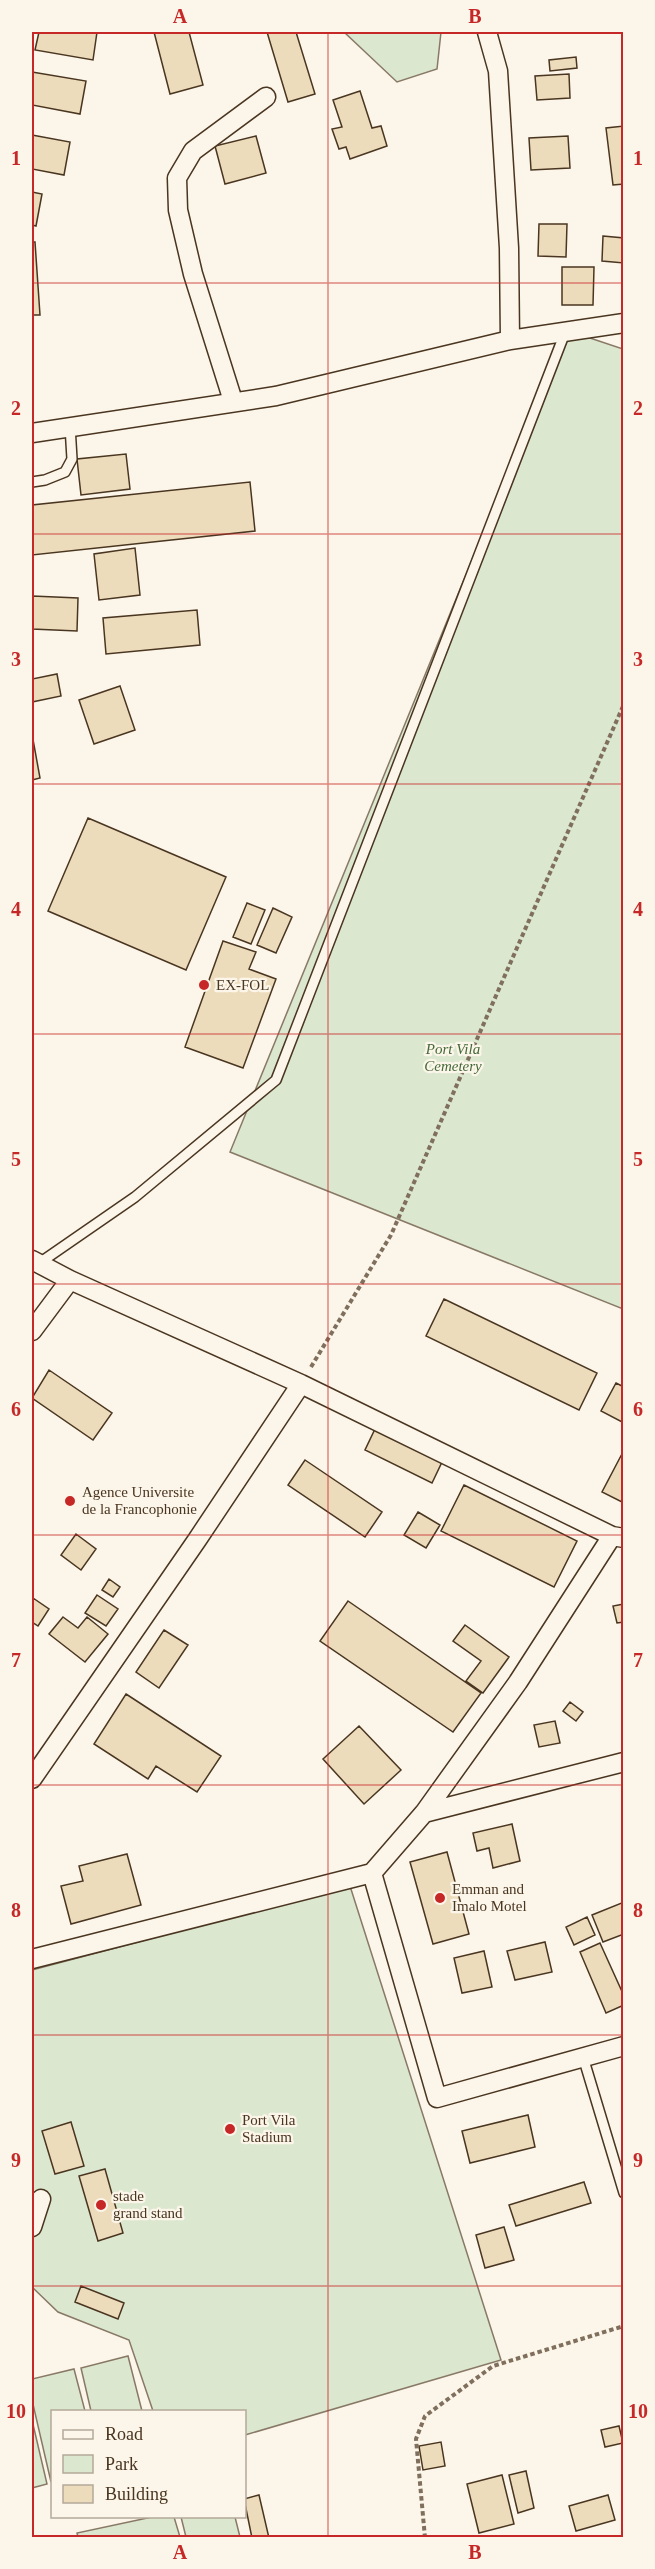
<svg xmlns="http://www.w3.org/2000/svg" width="655" height="2569" viewBox="0 0 655 2569" font-family="'Times New Roman',serif">
<style>
.green{fill:#dce7d0;stroke:#887966;stroke-width:1.5}
.building{fill:#ecdcbc;stroke:#4a3520;stroke-width:1.5}
.lines{fill:none;stroke-linecap:round;stroke-linejoin:round}
.lane-casing{stroke:#4a3520;stroke-width:12}
.street-casing{stroke:#4a3520;stroke-width:21}
.path{stroke:#7f6f5c;stroke-width:4;stroke-dasharray:4.5 3;stroke-linecap:butt}
.lane{stroke:#fbf6e9;stroke-width:9}
.street{stroke:#fbf6e9;stroke-width:18}
.grid{fill:none;stroke:#c62828;stroke-width:1.5;stroke-opacity:0.55}
.poi-dot{fill:#c62828;stroke:#fbf6e9;stroke-width:2}
.labels{text-anchor:middle;dominant-baseline:central;stroke-width:4.5;stroke-linejoin:round;paint-order:stroke}
.poi-label{font-size:15px;fill:#4a3520;stroke:#fbf6e9;text-anchor:start}
.park-label{font-size:15px;font-style:italic;fill:#436837;stroke:#fbf6e9}
.neatline{fill:none;stroke:#c62828;stroke-width:2}
.grid-label{font-size:20px;text-anchor:middle;font-weight:bold;fill:#c62828}
</style>
<rect width="100%" height="100%" fill="#fbf6e9"/>
<!-- green -->
<path class="green" d="M 344,32 L 441,32 L 437,69 L 397,82 Z
M 566,330 L 623,349 L 623,1309 L 230,1152 Z
M 350,1886 L 501,2360 L 245,2435 L 244,2412 L 153,2411 L 129,2340 L 58,2312 L 32,2287 L 32,1970 Z
M 128,2356 L 142,2411 L 91,2411 L 81,2368 Z
M 74,2369 L 85,2411 L 52,2412 L 51,2482 L 32,2400 L 32,2379 Z
M 32,2420 L 47,2484 L 32,2488 Z
M 174,2517 L 180,2537 L 78,2537 L 77,2533 L 152,2517 Z
M 181,2517 L 235,2517 L 240,2537 L 186,2537 Z"/>
<!-- building -->
<path class="building" d="M 39,32 L 97,32 L 93,60 L 35,50 Z
M 154,32 L 189,32 L 203,85 L 170,94 Z
M 267,32 L 296,32 L 315,94 L 288,102 Z
M 576,57 L 577,68 L 550,71 L 549,60 Z
M 32,72 L 86,81 L 80,114 L 32,105 Z
M 569,74 L 570,98 L 537,100 L 535,76 Z
M 360,91 L 372,128 L 381,126 L 387,146 L 350,159 L 346,147 L 339,149 L 332,129 L 342,127 L 333,100 Z
M 624,126 L 624,184 L 613,185 L 606,128 Z
M 32,135 L 70,142 L 64,175 L 32,169 Z
M 256,136 L 266,173 L 225,184 L 215,146 Z
M 568,136 L 570,168 L 531,170 L 529,138 Z
M 32,192 L 42,194 L 36,226 L 32,225 Z
M 539,224 L 567,224 L 566,257 L 538,256 Z
M 603,236 L 624,238 L 624,263 L 602,261 Z
M 32,242 L 35,242 L 40,315 L 32,315 Z
M 562,267 L 594,267 L 593,305 L 562,305 Z
M 126,454 L 130,489 L 81,495 L 77,459 Z
M 250,482 L 255,531 L 32,555 L 32,505 Z
M 135,548 L 140,595 L 99,600 L 94,554 Z
M 32,596 L 78,598 L 77,631 L 32,629 Z
M 197,610 L 200,645 L 106,654 L 103,618 Z
M 57,674 L 61,696 L 32,702 L 32,679 Z
M 120,686 L 135,730 L 94,744 L 79,700 Z
M 32,734 L 40,778 L 32,780 Z
M 88,818 L 226,877 L 186,970 L 48,911 Z
M 247,903 L 265,910 L 251,944 L 233,937 Z
M 273,908 L 292,917 L 276,953 L 257,945 Z
M 223,941 L 256,952 L 249,969 L 276,979 L 243,1068 L 185,1047 Z
M 444,1299 L 597,1373 L 579,1410 L 426,1336 Z
M 49,1370 L 112,1413 L 93,1440 L 32,1398 Z
M 616,1383 L 624,1387 L 624,1423 L 601,1411 Z
M 375,1429 L 442,1462 L 432,1483 L 365,1450 Z
M 624,1450 L 624,1503 L 602,1492 Z
M 305,1460 L 382,1512 L 365,1537 L 288,1485 Z
M 464,1485 L 577,1541 L 554,1587 L 441,1531 Z
M 418,1512 L 440,1525 L 426,1548 L 404,1535 Z
M 76,1534 L 96,1549 L 81,1570 L 61,1555 Z
M 109,1579 L 120,1587 L 113,1597 L 102,1590 Z
M 97,1595 L 118,1609 L 106,1626 L 85,1613 Z
M 33,1598 L 49,1609 L 38,1626 L 32,1622 Z
M 348,1601 L 481,1693 L 453,1732 L 320,1641 Z
M 624,1604 L 624,1622 L 617,1623 L 613,1606 Z
M 63,1617 L 78,1628 L 87,1617 L 108,1634 L 85,1662 L 49,1634 Z
M 465,1625 L 509,1657 L 483,1693 L 466,1681 L 481,1661 L 453,1641 Z
M 164,1630 L 188,1645 L 159,1688 L 136,1672 Z
M 126,1694 L 221,1756 L 197,1792 L 156,1766 L 148,1779 L 94,1744 Z
M 570,1702 L 583,1712 L 576,1721 L 563,1711 Z
M 555,1721 L 560,1743 L 539,1747 L 534,1725 Z
M 359,1726 L 401,1770 L 364,1804 L 323,1759 Z
M 512,1824 L 520,1861 L 493,1868 L 489,1848 L 477,1851 L 473,1833 Z
M 447,1852 L 469,1934 L 433,1944 L 410,1862 Z
M 127,1854 L 141,1905 L 71,1924 L 61,1886 L 83,1881 L 79,1866 Z
M 624,1902 L 624,1934 L 603,1942 L 592,1915 Z
M 587,1917 L 595,1935 L 574,1945 L 566,1927 Z
M 545,1942 L 552,1972 L 515,1980 L 507,1951 Z
M 600,1943 L 624,1996 L 624,2005 L 606,2013 L 580,1952 Z
M 484,1951 L 492,1987 L 462,1993 L 454,1958 Z
M 528,2115 L 535,2147 L 470,2163 L 462,2131 Z
M 71,2122 L 84,2166 L 55,2174 L 42,2131 Z
M 105,2169 L 123,2233 L 98,2241 L 79,2176 Z
M 584,2182 L 591,2203 L 516,2226 L 509,2205 Z
M 504,2227 L 514,2260 L 485,2268 L 476,2235 Z
M 81,2286 L 124,2303 L 118,2319 L 75,2302 Z
M 619,2426 L 623,2443 L 605,2447 L 601,2430 Z
M 441,2442 L 445,2466 L 423,2470 L 419,2446 Z
M 526,2471 L 534,2508 L 518,2513 L 509,2475 Z
M 502,2475 L 514,2524 L 479,2533 L 467,2484 Z
M 259,2495 L 269,2538 L 252,2538 L 244,2499 Z
M 608,2495 L 615,2520 L 576,2531 L 569,2506 Z"/>
<g class="lines">
<!-- lane casing -->
<g class="lane-casing">
<path id="lane" d="M 32,482 L 45,480 L 65,472 L 72,459 L 70,426
M 38,1264 L 135,1197 L 276,1080 L 566,330
M 583,2057 L 624,2193"/>
</g>
<!-- street casing -->
<g class="street-casing">
<path id="street" d="M 487,32 L 498,71 L 509,248 L 510,340
M 233,401 L 193,274 L 178,210 L 177,178 L 193,151 L 266,97
M 32,433 L 276,396 L 510,340 L 624,323
M 32,1260 L 70,1280 L 301,1384 L 612,1536
M 32,1331 L 70,1280
M 32,1779 L 197,1540 L 301,1384
M 424,1813 L 624,1762
M 372,1873 L 437,2098 L 624,2046
M 32,1959 L 372,1873 L 424,1813 L 518,1682 L 612,1536 L 624,1538
M 32,2227 L 41,2199"/>
</g>
<!-- path -->
<path class="path" d="M 311,1367 L 391,1235 L 624,704
M 425,2538 L 416,2439 L 425,2416 L 493,2366 L 624,2326"/>
<!-- lane -->
<use href="#lane" class="lane"/>
<!-- street -->
<use href="#street" class="street"/>
</g>
<!-- grid -->
<path class="grid" d="M 328,32 L 328,2538M 32,283 L 624,283M 32,534 L 624,534M 32,784 L 624,784M 32,1034 L 624,1034M 32,1284 L 624,1284M 32,1535 L 624,1535M 32,1785 L 624,1785M 32,2035 L 624,2035M 32,2286 L 624,2286"/>
<!-- markers -->
<g class="poi-dot">
<circle cx="204" cy="985" r="6"/>
<circle cx="70" cy="1501" r="6"/>
<circle cx="440" cy="1898" r="6"/>
<circle cx="230" cy="2129" r="6"/>
<circle cx="101" cy="2205" r="6"/>
</g>
<g class="labels">
<!-- poi labels -->
<g class="poi-label">
<text x="216" y="985">EX-FOL</text>
<text x="82" y="1492">Agence Universite<tspan x="82" dy="17">de la Francophonie</tspan></text>
<text x="452" y="1889">Emman and<tspan x="452" dy="17">Imalo Motel</tspan></text>
<text x="242" y="2120">Port Vila<tspan x="242" dy="17">Stadium</tspan></text>
<text x="113" y="2196">stade<tspan x="113" dy="17">grand stand</tspan></text>
</g>
<!-- park labels -->
<g class="park-label">
<text x="453" y="1049">Port Vila<tspan x="453" dy="17">Cemetery</tspan></text>
</g>
</g>
<!-- border -->
<rect width="655" height="2569" fill="none" stroke="#fbf6e9" stroke-width="66"/>
<!-- legend -->
<rect x="51" y="2410" width="195" height="108" fill="#fbf6e9" stroke="#b4a999" stroke-width="1.5"/>
<rect x="63" y="2430" width="30" height="9" fill="#fbf6e9" stroke="#b4a999" stroke-width="1.5"/>
<text x="105" y="2440" font-size="18" fill="#4a3520">Road</text>
<rect x="63" y="2455" width="30" height="18" fill="#dce7d0" stroke="#b4a999" stroke-width="1.5"/>
<text x="105" y="2470" font-size="18" fill="#4a3520">Park</text>
<rect x="63" y="2485" width="30" height="18" fill="#ecdcbc" stroke="#b4a999" stroke-width="1.5"/>
<text x="105" y="2500" font-size="18" fill="#4a3520">Building</text>
<rect x="33" y="33" width="589" height="2503" class="neatline"/>
<g class="grid-label">
<text x="180" y="23">A</text>
<text x="475" y="23">B</text>
<text x="16" y="165">1</text>
<text x="638" y="165">1</text>
<text x="16" y="415">2</text>
<text x="638" y="415">2</text>
<text x="16" y="666">3</text>
<text x="638" y="666">3</text>
<text x="16" y="916">4</text>
<text x="638" y="916">4</text>
<text x="16" y="1166">5</text>
<text x="638" y="1166">5</text>
<text x="16" y="1416">6</text>
<text x="638" y="1416">6</text>
<text x="16" y="1667">7</text>
<text x="638" y="1667">7</text>
<text x="16" y="1917">8</text>
<text x="638" y="1917">8</text>
<text x="16" y="2167">9</text>
<text x="638" y="2167">9</text>
<text x="16" y="2418">10</text>
<text x="638" y="2418">10</text>
<text x="180" y="2559">A</text>
<text x="475" y="2559">B</text>
</g>
</svg>
